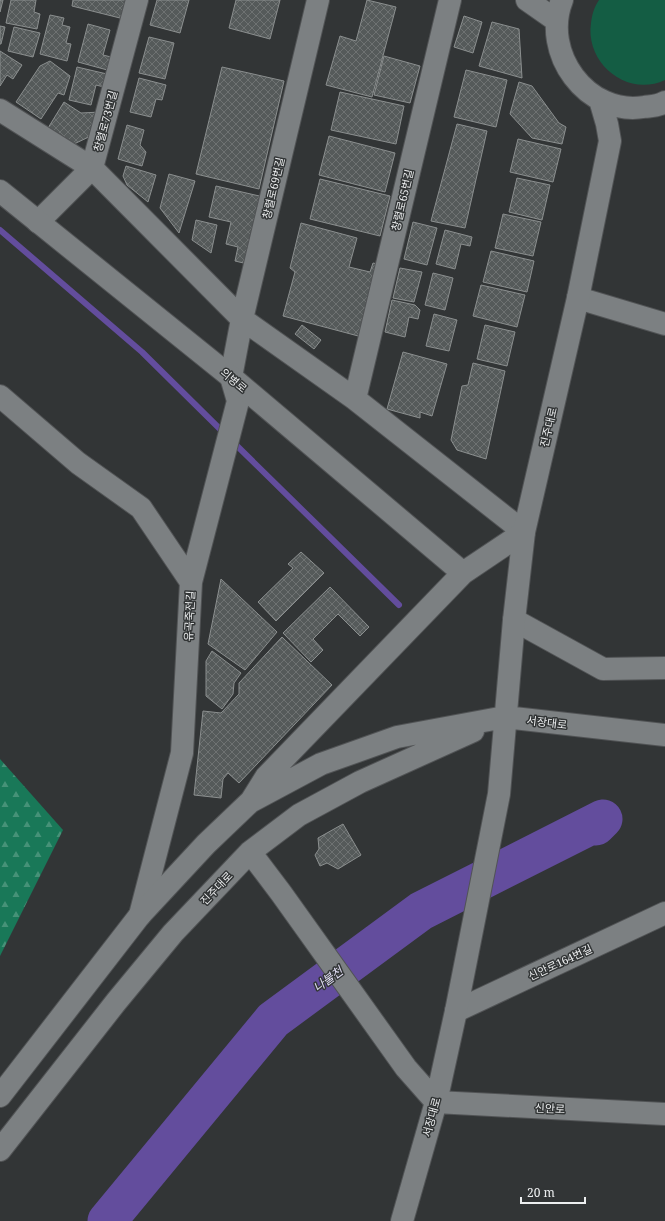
<svg xmlns="http://www.w3.org/2000/svg" width="665" height="1221" viewBox="0 0 665 1221" font-family="'Noto Serif','Noto Sans KR',serif">
<style>
.grass{fill:#145d44}
.forest{fill:url(#forest-firs)}
.lines{fill:none;stroke-linecap:round;stroke-linejoin:round}
.stream{stroke:#634d9d;stroke-width:6}
.river{stroke:#634d9d;stroke-width:39}
.building{fill:url(#building-cross-hatch);stroke:#8b8f8f}
.minor-casing{stroke:#515355;stroke-width:24}
.tertiary-casing{stroke:#515355;stroke-width:24}
.minor{stroke:#7c8082;stroke-width:22}
.tertiary{stroke:#7c8082;stroke-width:22}
.labels{text-anchor:middle;dominant-baseline:central;stroke-width:3;stroke-linejoin:round;paint-order:stroke}
.street-label{font-size:11px;fill:#edeff0;stroke:#323536}
.water-label{font-size:12px;font-style:italic;fill:#e2dff5;stroke:#323536}
</style>
<defs>
<pattern id="forest-firs" width="22" height="20" patternUnits="userSpaceOnUse"><rect width="22" height="20" fill="#197858"/><path d="M5 1l3.5 6h-7zM16 11l3.5 6h-7z" fill="#469278"/></pattern>
<pattern id="building-cross-hatch" width="8" height="8" patternUnits="userSpaceOnUse"><rect width="8" height="8" fill="#555a5a"/><path d="M0 0l8 8M0 8l8-8" fill="none" stroke="#6e7272"/></pattern>
</defs>
<rect width="100%" height="100%" fill="#323536"/>
<!-- grass -->
<path class="grass" d="M 599,0 L 665,0 L 665,80 C 627,98 585,63 591,23 C 592,15 594,7 599,0 Z"/>
<!-- forest -->
<path class="forest" d="M 0,759 L 63,830 L 0,956 Z"/>
<g class="lines">
<!-- stream -->
<path class="stream" d="M 0,230 L 142,352 L 224,433
M 232,441 L 399,605"/>
<!-- river -->
<path class="river" d="M 107,1221 L 273,1020 L 421,911 L 603,819 L 596,826"/>
</g>
<!-- building -->
<path class="building" d="M 0,0 L 3,0 L 0,12 Z
M 11,0 L 36,0 L 34,12 L 40,14 L 37,29 L 6,23 Z
M 73,0 L 129,0 L 124,19 L 72,6 Z
M 157,0 L 189,0 L 180,33 L 150,25 Z
M 236,0 L 280,0 L 270,39 L 229,28 Z
M 367,0 L 396,7 L 372,97 L 326,85 L 340,36 L 356,41 Z
M 50,15 L 64,18 L 62,25 L 70,27 L 66,43 L 71,44 L 67,61 L 40,54 Z
M 464,16 L 482,22 L 473,53 L 454,47 Z
M 492,22 L 519,29 L 522,78 L 479,66 Z
M 88,24 L 110,30 L 103,55 L 115,58 L 111,71 L 78,62 Z
M 0,26 L 5,27 L 1,44 L 0,44 Z
M 14,27 L 40,33 L 33,57 L 8,51 Z
M 149,37 L 174,43 L 165,79 L 139,73 Z
M 0,51 L 22,65 L 13,79 L 7,75 L 0,86 Z
M 384,56 L 420,66 L 410,103 L 374,95 Z
M 50,61 L 70,76 L 64,95 L 58,93 L 41,119 L 16,102 L 40,66 Z
M 77,67 L 107,74 L 104,87 L 96,85 L 91,105 L 69,100 Z
M 222,67 L 284,81 L 259,189 L 196,174 Z
M 466,70 L 507,80 L 496,127 L 454,117 Z
M 139,78 L 166,85 L 162,100 L 156,99 L 151,117 L 130,112 Z
M 519,82 L 532,86 L 559,123 L 566,127 L 562,144 L 532,138 L 510,114 Z
M 340,92 L 404,106 L 396,144 L 331,130 Z
M 64,102 L 81,113 L 101,112 L 95,134 L 74,144 L 48,128 Z
M 457,124 L 487,131 L 465,228 L 431,221 Z
M 127,125 L 144,130 L 140,145 L 146,152 L 142,166 L 118,159 Z
M 329,136 L 395,153 L 385,192 L 319,175 Z
M 518,139 L 561,149 L 553,182 L 510,172 Z
M 126,166 L 156,175 L 148,202 L 127,185 L 123,176 Z
M 169,174 L 195,181 L 179,233 L 160,208 Z
M 517,178 L 550,185 L 542,220 L 509,212 Z
M 320,179 L 390,196 L 380,236 L 310,219 Z
M 216,186 L 268,198 L 252,265 L 235,261 L 238,247 L 226,244 L 231,222 L 209,217 Z
M 503,214 L 541,222 L 533,256 L 495,248 Z
M 196,220 L 217,225 L 211,253 L 192,240 Z
M 413,222 L 437,228 L 427,265 L 404,259 Z
M 301,223 L 357,238 L 349,267 L 370,272 L 373,263 L 382,265 L 362,337 L 283,316 L 295,272 L 290,268 Z
M 445,230 L 472,237 L 470,246 L 461,244 L 455,269 L 436,264 Z
M 491,251 L 534,261 L 527,292 L 483,282 Z
M 400,268 L 422,272 L 414,302 L 393,298 Z
M 433,273 L 453,278 L 445,310 L 425,305 Z
M 481,285 L 525,295 L 517,327 L 473,316 Z
M 392,300 L 415,305 L 420,310 L 418,319 L 409,317 L 405,337 L 385,332 Z
M 434,314 L 457,320 L 449,351 L 426,346 Z
M 302,325 L 321,340 L 314,349 L 295,334 Z
M 485,325 L 515,332 L 507,366 L 477,359 Z
M 403,352 L 447,364 L 432,416 L 420,412 L 420,418 L 387,409 Z
M 473,363 L 505,371 L 486,459 L 457,450 L 451,440 L 462,386 L 468,385 Z
M 301,552 L 324,573 L 276,621 L 258,602 L 293,568 L 288,564 Z
M 221,579 L 277,632 L 245,670 L 208,644 Z
M 330,587 L 369,627 L 360,636 L 338,614 L 313,639 L 323,650 L 311,662 L 283,633 Z
M 282,637 L 332,685 L 239,783 L 228,773 L 223,779 L 221,798 L 194,795 L 203,711 L 221,713 L 239,694 L 239,683 Z
M 212,651 L 241,673 L 234,683 L 233,694 L 222,709 L 206,696 L 206,661 Z
M 343,824 L 361,855 L 338,869 L 327,863 L 320,866 L 315,855 L 319,849 L 318,838 Z"/>
<g class="lines">
<!-- minor casing -->
<g class="minor-casing">
<path id="minor" d="M 0,110 L 92,168 L 242,319 L 355,399 L 524,532
M 38,222 L 92,168 L 137,0
M 578,298 L 665,324
M 0,396 L 78,463 L 141,508 L 191,582
M 355,399 L 450,0
M 514,620 L 603,669 L 665,668
M 140,915 L 182,753 L 191,582 L 238,401 L 231,377 L 242,319 L 318,0
M 456,1011 L 665,913"/>
</g>
<!-- tertiary casing -->
<g class="tertiary-casing">
<path id="tertiary" d="M 527,0 L 557,21
M 562,0 C 541,53 587,116 644,107 C 651,106 659,106 665,102
M 0,191 L 231,377 L 463,573
M 251,801 L 266,777 L 463,573 L 524,532
M 250,852 L 281,893 L 406,1068 L 436,1102 L 665,1114
M 0,1096 L 140,915 L 206,844 L 250,802 L 321,764 L 397,737 L 505,717 L 665,735
M 0,1150 L 116,1002 L 173,933 L 250,852 L 299,815 L 360,782 L 473,731
M 402,1221 L 436,1102 L 456,1011 L 499,794 L 514,620 L 524,532 L 578,298 L 610,141 L 607,124 L 600,100"/>
</g>
<!-- minor -->
<use href="#minor" class="minor"/>
<!-- tertiary -->
<use href="#tertiary" class="tertiary"/>
</g>
<g class="labels">
<!-- street labels -->
<g class="street-label">
<text transform="translate(105 121) rotate(-75)">창렬로73번길</text>
<text transform="translate(273 188) rotate(-77)">창렬로69번길</text>
<text transform="translate(402 200) rotate(-77)">창렬로65번길</text>
<text transform="translate(234 380) rotate(40)">의병로</text>
<text transform="translate(548 427) rotate(-77)">진주대로</text>
<text transform="translate(189 616) rotate(-87)">유곡죽전길</text>
<text transform="translate(547 722) rotate(7)">서장대로</text>
<text transform="translate(216 888) rotate(-46)">진주대로</text>
<text transform="translate(560 962) rotate(-25)">신안로164번길</text>
<text transform="translate(550 1108) rotate(3)">신안로</text>
<text transform="translate(431 1117) rotate(-75)">서장대로</text>
</g>
<!-- water labels -->
<g class="water-label">
<text transform="translate(328 979) rotate(-36)">나불천</text>
</g>
</g>
<!-- scale -->
<path d="M521 1197v6h64v-6" fill="none" stroke="#edeff0" stroke-width="2"/>
<text x="527" y="1197" font-size="12" fill="#edeff0" stroke="#323536" stroke-width="3" paint-order="stroke">20 m</text>
</svg>
